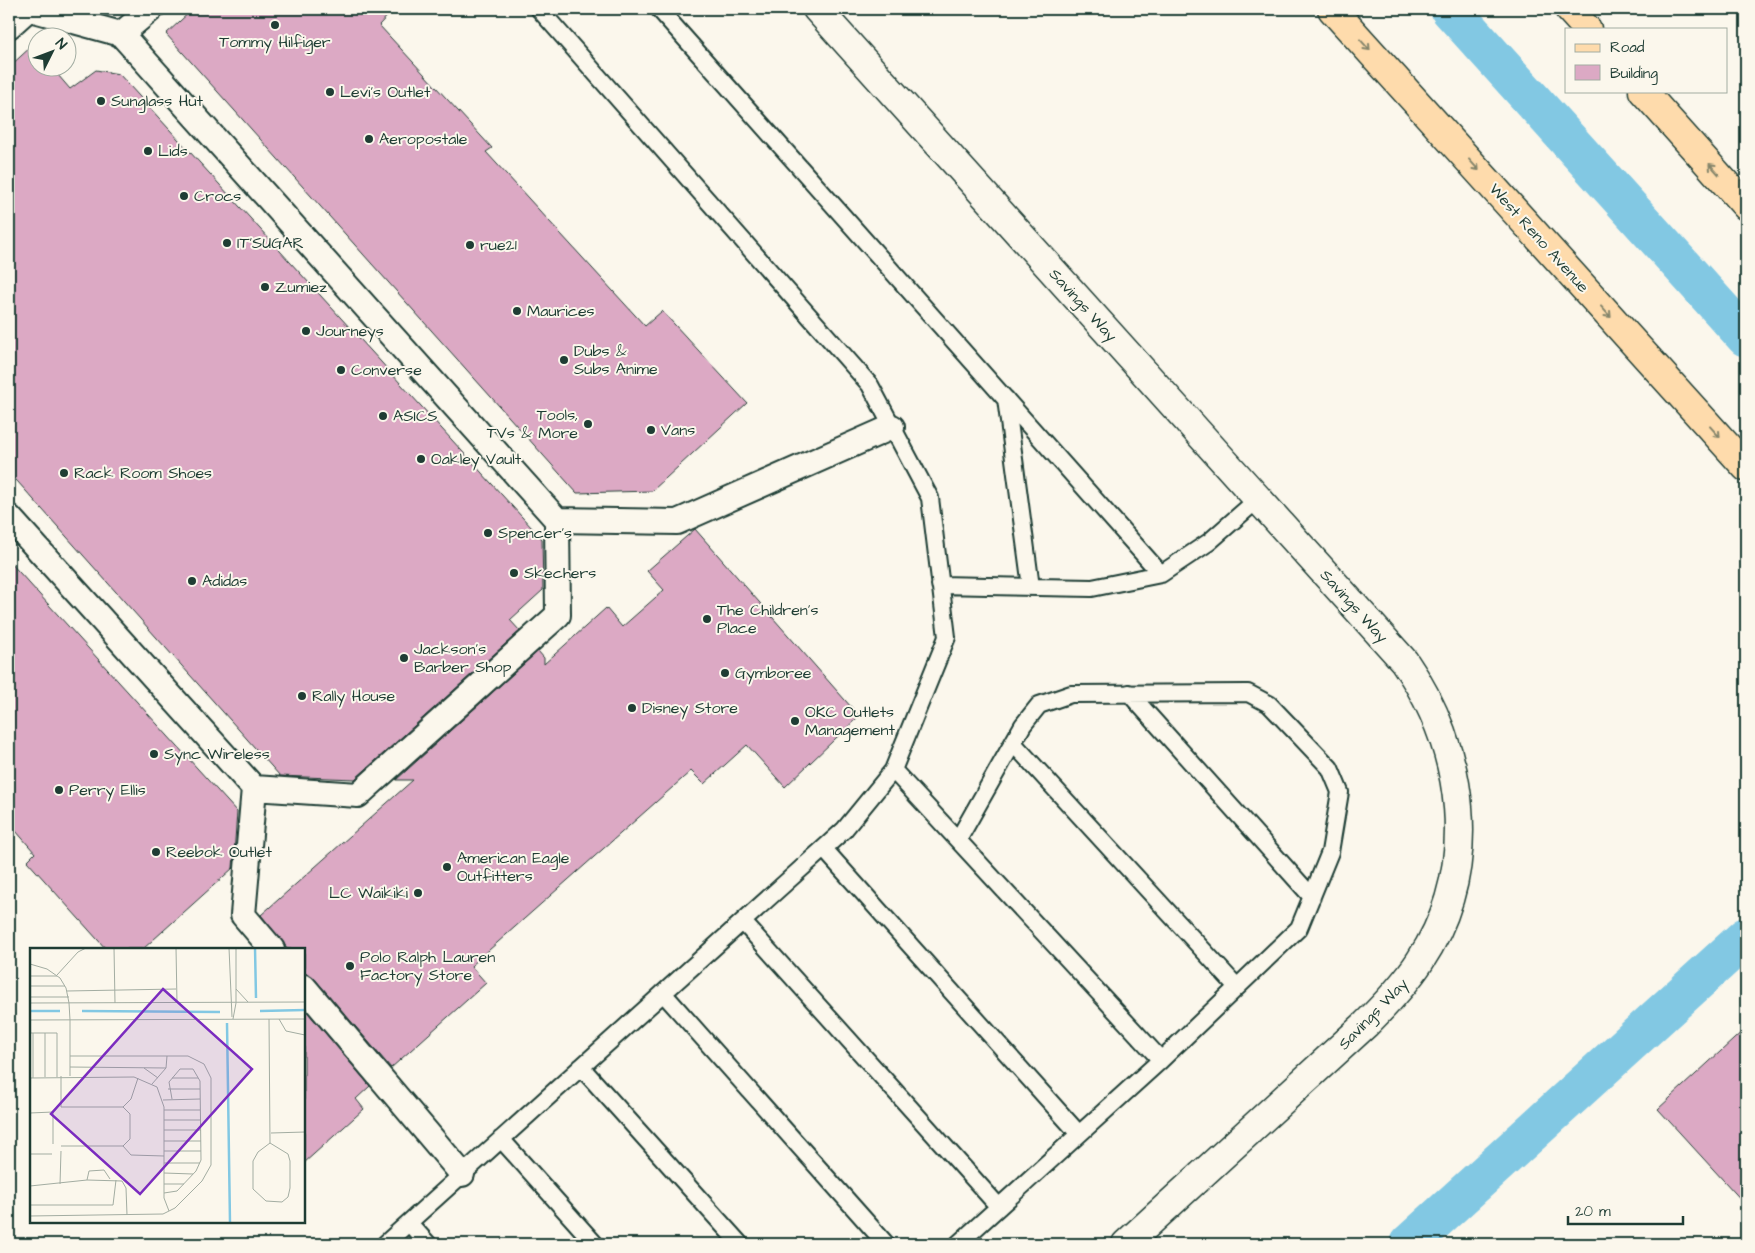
<svg xmlns="http://www.w3.org/2000/svg" width="1755" height="1253" viewBox="0 0 1755 1253" font-family="'Architects Daughter',sans-serif">
<style>
.lines{fill:none;stroke-linecap:round;stroke-linejoin:round}
.canal{stroke:#82c8e3;stroke-width:40}
.building{fill:#dca9c4;stroke:#1f3d34}
.service-casing{stroke:#1f3d34;stroke-width:20}
.pedestrian-casing{stroke:#1f3d34;stroke-width:28}
.minor-casing{stroke:#1f3d34;stroke-width:31}
.primary-casing{stroke:#1f3d34;stroke-width:31}
.service{stroke:#fbf7ec;stroke-width:16}
.pedestrian{stroke:#fbf7ec;stroke-width:24}
.minor{stroke:#fbf7ec;stroke-width:28}
.primary{stroke:#fedbac;stroke-width:28}
.oneway{stroke:#83846a}
.poi-dot{fill:#1f3d34;stroke:#fbf7ec;stroke-width:2}
.labels{text-anchor:middle;dominant-baseline:central;stroke-width:4;stroke-linejoin:round;paint-order:stroke}
.poi-label{font-size:16px;fill:#1f3d34;stroke:#fbf7ec;text-anchor:start}
.street-label{font-size:16px;fill:#1f3d34;stroke:#fbf7ec}
.inset-river{fill:none;stroke:#82c8e3;stroke-width:2.5}
.inset-road{fill:none;stroke:#a3ada2;stroke-width:1}
.view{fill:#7b2cbf;fill-opacity:0.15;stroke:#7b2cbf;stroke-width:2.5}
.inset-edge{fill:none;stroke:#1f3d34;stroke-width:2.5}
</style>
<rect width="100%" height="100%" fill="#fbf7ec"/>
<filter id="ink" filterUnits="userSpaceOnUse"><feTurbulence type="fractalNoise" baseFrequency=".02" numOctaves="2"/><feDisplacementMap in="SourceGraphic" scale="10" xChannelSelector="R" yChannelSelector="G"/><feConvolveMatrix kernelMatrix="1 2 1 2 8 2 1 2 1" color-interpolation-filters="sRGB"/></filter>
<g filter="url(#ink)">
<g class="lines">
<!-- canal -->
<path class="canal" d="M 1450,9 L 1746,337
M 1409,1244 L 1746,937"/>
</g>
<!-- building -->
<path class="building" d="M 193,9 L 394,9 L 379,25 L 492,148 L 486,152 L 645,326 L 662,311 L 747,403 L 652,491 L 577,493 L 166,34 Z
M 33,45 L 38,51 L 38,68 L 52,68 L 70,89 L 96,70 L 119,74 L 542,539 L 543,590 L 510,620 L 520,631 L 355,779 L 280,776 L 9,472 L 9,67 Z
M 695,529 L 859,716 L 785,787 L 747,745 L 704,784 L 691,771 L 471,966 L 486,983 L 391,1068 L 314,978 L 304,974 L 304,949 L 288,949 L 261,915 L 413,780 L 396,780 L 538,651 L 544,658 L 544,664 L 606,608 L 622,627 L 664,590 L 647,571 Z
M 9,561 L 237,812 L 233,868 L 143,949 L 106,949 L 27,861 L 35,853 L 9,823 Z
M 304,1008 L 370,1086 L 356,1099 L 364,1109 L 304,1163 Z
M 1746,1028 L 1746,1205 L 1658,1109 Z"/>
<g class="lines">
<!-- service casing -->
<g class="service-casing">
<path id="service" d="M 659,9 L 1161,574
M 1006,399 L 1031,587
M 940,585 L 1092,588 L 1161,574 L 1209,542 L 1258,499
M 1129,693 L 1312,897
M 1013,743 L 1237,987
M 893,770 L 1161,1060
M 958,840 L 1023,725 L 1039,705 L 1071,694 L 1248,693 L 1269,704 L 1330,768 L 1340,792 L 1330,852 L 1299,928 L 1161,1060 L 958,1244
M 824,849 L 1079,1134
M 743,922 L 999,1207
M 663,993 L 886,1244
M 581,1067 L 740,1244
M 501,1139 L 595,1244
M 409,1223 L 428,1244
M 385,1244 L 844,830 L 893,770 L 947,637 L 930,498 L 870,385 L 539,9"/>
</g>
<!-- pedestrian casing -->
<g class="pedestrian-casing">
<path id="pedestrian" d="M 30,9 L 121,34
M 151,9 L 121,34 L 557,520
M 9,26 L 28,9
M 9,517 L 254,788 L 243,915 L 272,949
M 254,788 L 358,795 L 558,615 L 557,520 L 677,522 L 892,427
M 304,987 L 462,1174"/>
</g>
<!-- minor casing -->
<g class="minor-casing">
<path id="minor" d="M 817,9 L 1404,661 C 1465,749 1482,867 1420,961 C 1405,984 1386,1004 1366,1024 L 1126,1244"/>
</g>
<!-- primary casing -->
<g class="primary-casing">
<path id="primary" d="M 1332,9 L 1746,467
M 1569,9 L 1587,29
M 1643,91 L 1746,206"/>
</g>
<!-- service -->
<use href="#service" class="service"/>
<!-- pedestrian -->
<use href="#pedestrian" class="pedestrian"/>
<!-- minor -->
<use href="#minor" class="minor"/>
<!-- primary -->
<use href="#primary" class="primary"/>
</g>
<!-- one-way arrows -->
<defs><path id="oneway-shaft" d="M-6 0H5M1.5-3L5.5 0L1.5 3" fill="none" stroke-width="1.6" stroke-linecap="round" stroke-linejoin="round" transform="scale(1.25)"/></defs>
<g class="oneway">
<use href="#oneway-shaft" transform="translate(1365 45) rotate(48)"/>
<use href="#oneway-shaft" transform="translate(1474 165) rotate(48)"/>
<use href="#oneway-shaft" transform="translate(1714 169) rotate(-132)"/>
<use href="#oneway-shaft" transform="translate(1606 312) rotate(48)"/>
<use href="#oneway-shaft" transform="translate(1715 432) rotate(48)"/>
</g>
</g>
<!-- markers -->
<g class="poi-dot">
<circle cx="275" cy="25" r="5"/>
<circle cx="330" cy="92" r="5"/>
<circle cx="101" cy="101" r="5"/>
<circle cx="369" cy="139" r="5"/>
<circle cx="148" cy="151" r="5"/>
<circle cx="184" cy="196" r="5"/>
<circle cx="227" cy="243" r="5"/>
<circle cx="470" cy="245" r="5"/>
<circle cx="265" cy="287" r="5"/>
<circle cx="517" cy="311" r="5"/>
<circle cx="306" cy="331" r="5"/>
<circle cx="564" cy="360" r="5"/>
<circle cx="341" cy="370" r="5"/>
<circle cx="383" cy="416" r="5"/>
<circle cx="588" cy="424" r="5"/>
<circle cx="651" cy="430" r="5"/>
<circle cx="421" cy="459" r="5"/>
<circle cx="64" cy="473" r="5"/>
<circle cx="488" cy="533" r="5"/>
<circle cx="514" cy="573" r="5"/>
<circle cx="192" cy="581" r="5"/>
<circle cx="707" cy="619" r="5"/>
<circle cx="404" cy="658" r="5"/>
<circle cx="725" cy="673" r="5"/>
<circle cx="302" cy="696" r="5"/>
<circle cx="632" cy="708" r="5"/>
<circle cx="795" cy="721" r="5"/>
<circle cx="154" cy="754" r="5"/>
<circle cx="59" cy="790" r="5"/>
<circle cx="156" cy="852" r="5"/>
<circle cx="447" cy="867" r="5"/>
<circle cx="418" cy="893" r="5"/>
<circle cx="350" cy="966" r="5"/>
</g>
<g class="labels">
<!-- poi labels -->
<g class="poi-label">
<text x="275" y="42" text-anchor="middle">Tommy Hilfiger</text>
<text x="340" y="92">Levi's Outlet</text>
<text x="111" y="101">Sunglass Hut</text>
<text x="379" y="139">Aeropostale</text>
<text x="158" y="151">Lids</text>
<text x="194" y="196">Crocs</text>
<text x="237" y="243">IT'SUGAR</text>
<text x="480" y="245">rue21</text>
<text x="275" y="287">Zumiez</text>
<text x="527" y="311">Maurices</text>
<text x="316" y="331">Journeys</text>
<text x="574" y="351">Dubs &amp;<tspan x="574" dy="18">Subs Anime</tspan></text>
<text x="351" y="370">Converse</text>
<text x="578" y="415" text-anchor="end">Tools,<tspan x="578" dy="18">TVs &amp; More</tspan></text>
<text x="393" y="416">ASICS</text>
<text x="661" y="430">Vans</text>
<text x="431" y="459">Oakley Vault</text>
<text x="74" y="473">Rack Room Shoes</text>
<text x="498" y="533">Spencer's</text>
<text x="524" y="573">Skechers</text>
<text x="202" y="581">Adidas</text>
<text x="717" y="610">The Children's<tspan x="717" dy="18">Place</tspan></text>
<text x="414" y="649">Jackson's<tspan x="414" dy="18">Barber Shop</tspan></text>
<text x="735" y="673">Gymboree</text>
<text x="312" y="696">Rally House</text>
<text x="642" y="708">Disney Store</text>
<text x="805" y="712">OKC Outlets<tspan x="805" dy="18">Management</tspan></text>
<text x="164" y="754">Sync Wireless</text>
<text x="69" y="790">Perry Ellis</text>
<text x="166" y="852">Reebok Outlet</text>
<text x="457" y="858">American Eagle<tspan x="457" dy="18">Outfitters</tspan></text>
<text x="408" y="893" text-anchor="end">LC Waikiki</text>
<text x="360" y="957">Polo Ralph Lauren<tspan x="360" dy="18">Factory Store</tspan></text>
</g>
<!-- street labels -->
<g class="street-label">
<text transform="translate(1539 238) rotate(48)">West Reno Avenue</text>
<text transform="translate(1083 305) rotate(48)">Savings Way</text>
<text transform="translate(1354 606) rotate(48)">Savings Way</text>
<text transform="translate(1373 1014) rotate(-46)">Savings Way</text>
</g>
</g>
<!-- overview -->
<g transform="translate(30 948)">
<rect width="275" height="275" fill="#fbf7ec"/>
<path class="inset-river" d="M 225,0 L 226,50M 0,63 L 30,63M 52,63 L 190,64M 230,63 L 275,62M 197,75 L 200,275"/>
<path class="inset-road" d="M 84,0 L 85,55M 146,0 L 147,55M 199,0 L 202,69M 0,16 L 17,21 L 30,30 L 36,40 L 39,55M 27,27 L 48,4 L 56,0M 0,28 L 27,28M 0,38 L 35,38M 206,41 L 218,54M 37,43 L 146,41M 0,49 L 39,49M 0,55 L 275,54M 39,55 L 40,72M 203,71 L 206,55 L 206,0M 239,71 L 240,195 L 228,204 L 223,213 L 223,241 L 236,253 L 252,254 L 258,249 L 260,240 L 260,213 L 258,206 L 240,195M 249,71 L 256,83 L 275,87M 0,72 L 275,71M 40,72 L 40,128M 0,85 L 27,85 L 27,129M 3,85 L 3,130M 40,119 L 136,120M 114,120 L 128,130M 31,128 L 31,159 L 93,159M 15,129 L 15,85M 0,130 L 104,129 L 127,139 L 134,159 L 134,250 L 139,263M 142,130 L 168,130M 122,136 L 136,120 L 137,108M 138,141 L 170,141M 133,152 L 170,151M 134,162 L 170,162M 0,165 L 23,164 L 23,196M 134,172 L 170,172M 134,182 L 171,182M 241,185 L 275,184M 134,193 L 171,193M 31,198 L 93,198 L 101,207 L 134,208M 93,198 L 100,191 L 100,166 L 93,159 L 101,151 L 108,130M 134,203 L 171,203M 0,206 L 22,206M 134,215 L 170,215M 134,225 L 163,226M 57,232 L 59,223 L 74,222 L 80,231M 30,236 L 31,203M 134,236 L 154,236M 0,238 L 57,232 L 92,233 L 96,240 L 97,267M 134,245 L 147,243 L 166,223 L 171,212 L 170,133 L 163,121 L 150,121 L 139,134 L 142,151M 0,257 L 83,257 L 86,232M 0,268 L 133,266 L 145,260 L 172,233 L 181,217 L 181,130 L 174,116 L 158,108 L 40,108"/>
<path class="view" d="M 133,41 L 222,121 L 110,246 L 21,166 Z"/>
<rect width="275" height="275" class="inset-edge"/>
</g>
<!-- margin -->
<rect width="1755" height="1253" fill="none" stroke="#fbf7ec" stroke-width="30"/>
<rect x="15" y="15" width="1725" height="1223" fill="none" stroke="#1f3d34" stroke-width="2" filter="url(#ink)"/>
<!-- legend -->
<rect x="1565" y="28" width="162" height="65" fill="#fbf7ec" stroke="#a3ada2"/>
<rect x="1575" y="44" width="25" height="8" fill="#fedbac" stroke="#a3ada2"/>
<text x="1610" y="52" font-size="15" fill="#1f3d34">Road</text>
<rect x="1575" y="65" width="25" height="15" fill="#dca9c4" stroke="#a3ada2"/>
<text x="1610" y="78" font-size="15" fill="#1f3d34">Building</text>
<!-- north arrow -->
<g transform="translate(52 52) rotate(48)"><circle r="24" fill="#fbf7ec" stroke="#a3ada2"/>
<path d="M0-4L9 19L0 12L-9 19Z" fill="#1f3d34"/>
<text y="-8" font-size="14" font-weight="bold" text-anchor="middle" fill="#1f3d34">N</text>
</g>
<!-- scale -->
<path d="M1568 1216v8h115v-8" fill="none" stroke="#1f3d34" stroke-width="2.5"/>
<text x="1575" y="1216" font-size="15" fill="#1f3d34" stroke="#fbf7ec" stroke-width="4" paint-order="stroke">20 m</text>
</svg>
